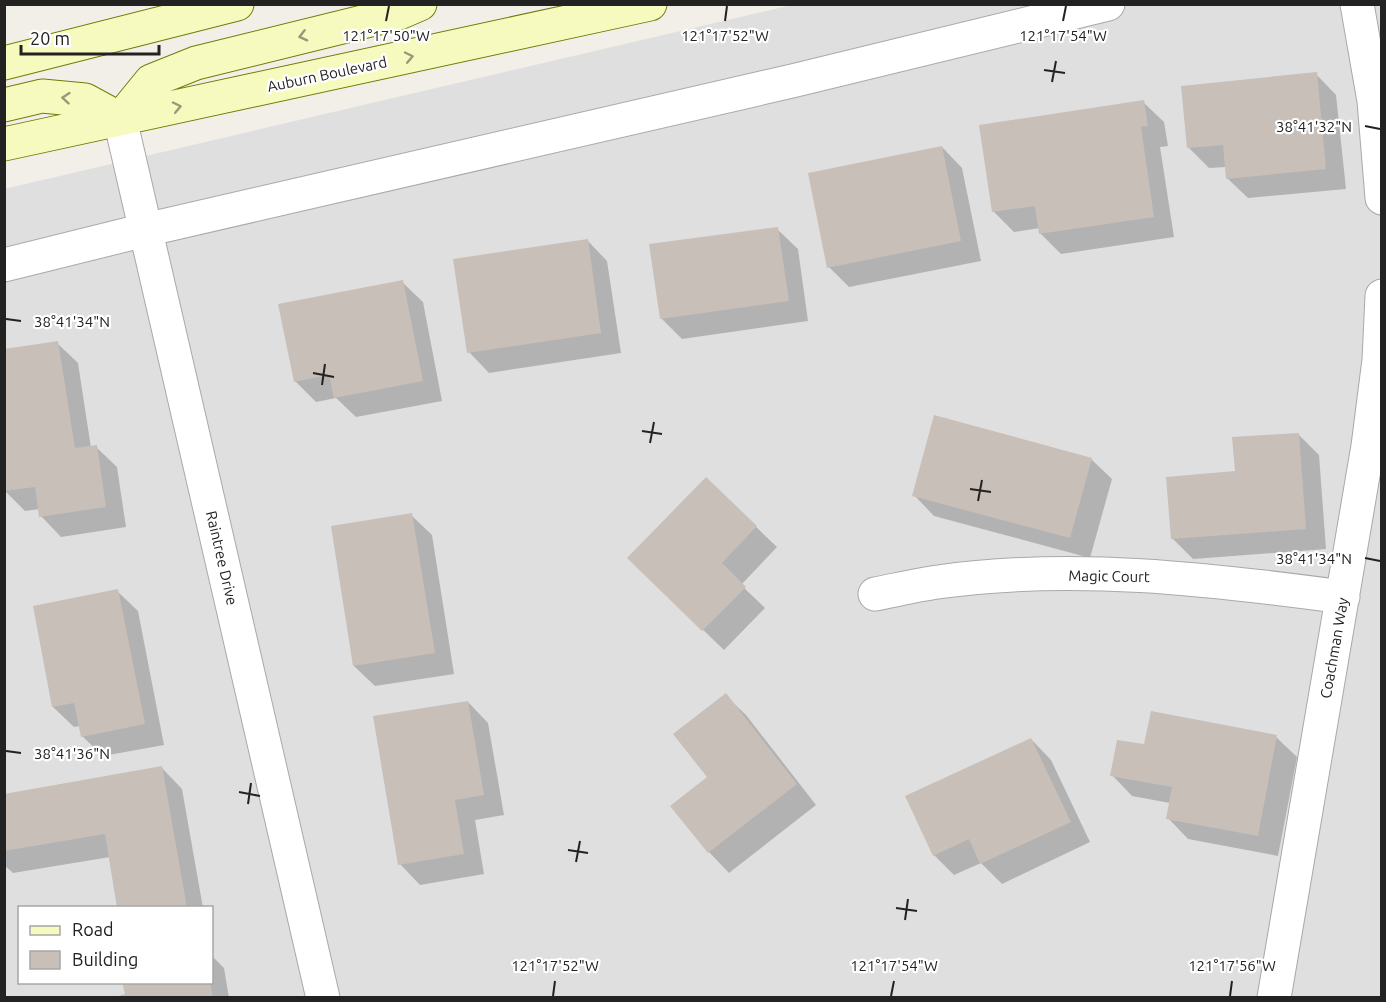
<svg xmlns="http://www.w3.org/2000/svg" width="1386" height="1002" viewBox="0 0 1386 1002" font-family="Ubuntu,sans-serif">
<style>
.residential{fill:#e0dfdf;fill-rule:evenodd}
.shadow{fill:#0003}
.building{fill:#c7bfb8}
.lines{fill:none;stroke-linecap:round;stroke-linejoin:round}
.minor-casing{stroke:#a9a9a9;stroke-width:35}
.secondary-casing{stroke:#707d05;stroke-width:35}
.minor{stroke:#fff;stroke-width:33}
.secondary{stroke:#f7fabf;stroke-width:33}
.oneway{stroke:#979978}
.ticks{fill:none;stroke:#222;stroke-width:2}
.labels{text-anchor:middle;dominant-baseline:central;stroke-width:4.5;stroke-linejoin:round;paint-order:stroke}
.street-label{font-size:15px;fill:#222;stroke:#fff}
.ticks-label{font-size:15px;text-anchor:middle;fill:#222;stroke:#fff;stroke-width:4.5;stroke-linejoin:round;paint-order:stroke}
</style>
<rect width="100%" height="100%" fill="#f2efe9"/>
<!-- residential -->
<path class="residential" d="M 792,5 L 1381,5 L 1381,997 L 5,997 L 4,189 ZM 20,908 L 212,908 L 212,982 L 20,982 Z"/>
<!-- shadow -->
<path class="shadow" d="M 1316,74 L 1336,95 L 1346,189 L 1248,198 L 1227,178 L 1226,167 L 1209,168 L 1189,148 Z
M 1143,102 L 1164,122 L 1168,146 L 1160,147 L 1174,237 L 1061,254 L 1041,234 L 1040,228 L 1014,232 L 993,211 Z
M 942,147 L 962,168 L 981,261 L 849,287 L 829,267 Z
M 777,229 L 798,249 L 808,321 L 682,339 L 661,318 Z
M 587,240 L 607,261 L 621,353 L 489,373 L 469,352 Z
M 402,282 L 423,302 L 442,401 L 356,417 L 336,398 L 316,402 L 295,381 Z
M 57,343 L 78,363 L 91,448 L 96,447 L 117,467 L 126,527 L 61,537 L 41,516 L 40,509 L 25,511 L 4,490 Z
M 1298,434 L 1319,455 L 1326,549 L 1193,559 L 1172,538 L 1236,472 Z
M 1091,459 L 1112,479 L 1090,558 L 934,516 L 914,495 Z
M 706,479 L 777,547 L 741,585 L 765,608 L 724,650 L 649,578 Z
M 411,515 L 432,535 L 454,674 L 375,686 L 354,666 Z
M 117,591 L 138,611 L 164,745 L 103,756 L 82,736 L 80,726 L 74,727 L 53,707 Z
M 725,695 L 746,715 L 816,805 L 729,873 L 709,852 L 709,777 Z
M 468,702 L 488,723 L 504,815 L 475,820 L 484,874 L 420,885 L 400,864 Z
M 1276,737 L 1297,757 L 1278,856 L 1188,839 L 1168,818 L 1170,803 L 1132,796 L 1112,775 L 1146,746 Z
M 1031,739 L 1051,760 L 1090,842 L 1002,884 L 981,863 L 954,875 L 934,855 Z
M 162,768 L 182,789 L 203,908 L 119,908 L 110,857 L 13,873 L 4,865 L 4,795 Z
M 212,956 L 224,968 L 229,998 L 114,998 L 126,995 L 124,982 L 212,982 Z"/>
<!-- building -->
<path class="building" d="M 1317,72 L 1326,169 L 1226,179 L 1223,145 L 1187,148 L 1181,86 Z
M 1144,100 L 1148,126 L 1141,127 L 1154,217 L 1039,234 L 1035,206 L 992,212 L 979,125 Z
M 942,146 L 961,241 L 827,268 L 808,173 Z
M 778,227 L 789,301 L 660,319 L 649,244 Z
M 588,239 L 601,333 L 467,353 L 453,259 Z
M 403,280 L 423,381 L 334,398 L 329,375 L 294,382 L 278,304 Z
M 58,341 L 75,448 L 97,445 L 106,507 L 39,517 L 35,487 L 4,491 L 4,349 Z
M 934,415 L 1092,458 L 1070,538 L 912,496 Z
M 1299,433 L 1306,529 L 1171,539 L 1166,477 L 1235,471 L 1232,437 Z
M 706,477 L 757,526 L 722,563 L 746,587 L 702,631 L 627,558 Z
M 412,513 L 435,653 L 353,666 L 331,526 Z
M 118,589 L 145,724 L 81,737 L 74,703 L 52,707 L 33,606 Z
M 726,693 L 797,784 L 708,853 L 670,806 L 707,777 L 673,734 Z
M 468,701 L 484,795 L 455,800 L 464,854 L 398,865 L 373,716 Z
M 1151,711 L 1277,735 L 1258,836 L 1166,819 L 1172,787 L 1110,776 L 1117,740 L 1144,744 Z
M 1031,738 L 1071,822 L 980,864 L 969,839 L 933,856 L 905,796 Z
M 162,766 L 187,908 L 117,908 L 105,834 L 4,851 L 4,794 Z
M 122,982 L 210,982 L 213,998 L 112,998 L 125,994 Z"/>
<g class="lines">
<!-- minor casing -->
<g class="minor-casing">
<path id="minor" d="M 1357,4 L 1374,101 L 1382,198
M 120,119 L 323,998
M 4,265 L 145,230 L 792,81 L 1108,4
M 875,594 C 896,590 917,585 938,582 C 1072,563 1209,579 1343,597
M 1274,998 L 1368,446 L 1379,360 L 1382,296"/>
</g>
<!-- secondary casing -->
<g class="secondary-casing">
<path id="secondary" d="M 4,63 L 237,4
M 4,105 L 42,96 L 85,100 L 120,119
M 120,119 L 151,81 L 196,63 L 399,13 L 420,4
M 4,144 L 650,4"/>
</g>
<!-- minor -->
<use href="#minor" class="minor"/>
<!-- secondary -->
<use href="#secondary" class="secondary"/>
</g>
<!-- one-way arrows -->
<defs><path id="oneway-chevron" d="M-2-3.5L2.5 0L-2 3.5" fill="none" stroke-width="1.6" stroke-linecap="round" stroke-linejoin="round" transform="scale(1.5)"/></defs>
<g class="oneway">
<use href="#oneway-chevron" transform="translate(303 36) rotate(166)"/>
<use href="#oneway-chevron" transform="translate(409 57) rotate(-12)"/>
<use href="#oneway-chevron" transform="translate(66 98) rotate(-175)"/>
<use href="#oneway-chevron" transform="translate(177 107) rotate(-12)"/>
</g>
<!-- ticks -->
<path class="ticks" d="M 386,21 L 389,6M 725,21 L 727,6M 1063,21 L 1066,6M 1044,70 L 1065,73M 1052,82 L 1056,61M 1365,126 L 1380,129M 6,319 L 21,321M 313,373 L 334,377M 322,385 L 325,364M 642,431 L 662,434M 650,443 L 654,422M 970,489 L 991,492M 978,501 L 982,480M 1365,558 L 1380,561M 6,751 L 21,753M 239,792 L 260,796M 248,804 L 251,783M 568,850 L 588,853M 576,862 L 580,841M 896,908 L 917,911M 905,920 L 908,899M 553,996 L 555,981M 891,996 L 894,981M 1230,996 L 1232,981"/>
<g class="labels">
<!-- street labels -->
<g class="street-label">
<text transform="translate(327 74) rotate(-12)">Auburn Boulevard</text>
<text transform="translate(222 558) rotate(77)">Raintree Drive</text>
<text transform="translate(1109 576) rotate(1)">Magic Court</text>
<text transform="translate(1334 648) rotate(-80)">Coachman Way</text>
</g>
</g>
<g class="ticks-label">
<text x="386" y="41">121°17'50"W</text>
<text x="725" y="41">121°17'52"W</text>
<text x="1063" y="41">121°17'54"W</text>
<text x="1314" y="132">38°41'32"N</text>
<text x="72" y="327">38°41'34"N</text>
<text x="1314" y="564">38°41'34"N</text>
<text x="72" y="759">38°41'36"N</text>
<text x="555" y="971">121°17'52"W</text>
<text x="894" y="971">121°17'54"W</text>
<text x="1232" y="971">121°17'56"W</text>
</g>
<!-- border -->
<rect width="1386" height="1002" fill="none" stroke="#222222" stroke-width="12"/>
<!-- legend -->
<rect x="18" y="906" width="195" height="78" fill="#ffffff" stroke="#a7a7a7" stroke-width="1.5"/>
<rect x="30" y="926" width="30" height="9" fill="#f7fabf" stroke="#a7a7a7" stroke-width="1.5"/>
<text x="72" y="936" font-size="18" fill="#222222">Road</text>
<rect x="30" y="951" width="30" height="18" fill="#c7bfb8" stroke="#a7a7a7" stroke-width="1.5"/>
<text x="72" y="966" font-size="18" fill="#222222">Building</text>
<!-- scale -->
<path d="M21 45v9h138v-9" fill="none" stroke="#222222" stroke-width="3"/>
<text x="30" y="45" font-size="18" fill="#222222" stroke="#ffffff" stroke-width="4.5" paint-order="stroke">20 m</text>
</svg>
